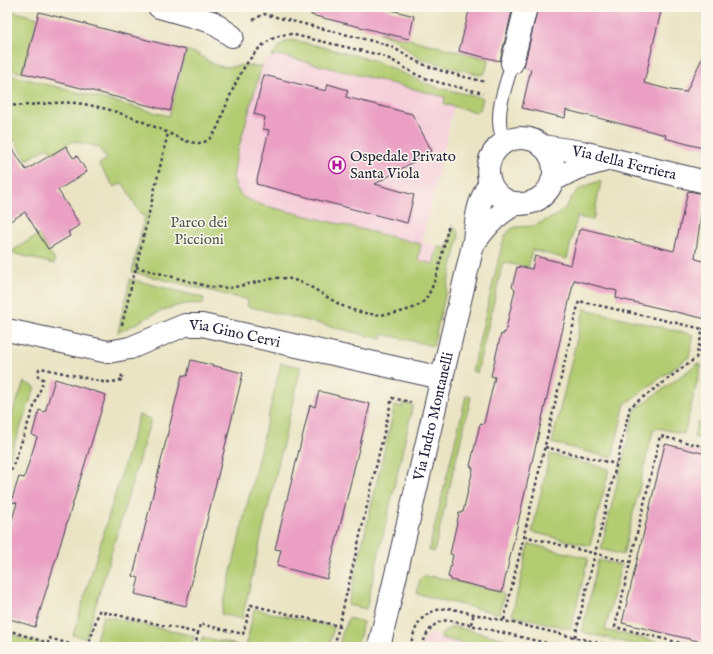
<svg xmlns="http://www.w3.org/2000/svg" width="713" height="654" viewBox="0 0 713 654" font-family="'IM FELL English',serif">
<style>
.built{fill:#f5cfda}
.green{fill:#b3cc72;stroke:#6a7756}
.building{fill:#ea9fc3}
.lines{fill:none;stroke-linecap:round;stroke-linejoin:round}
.service-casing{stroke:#403f50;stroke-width:15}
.minor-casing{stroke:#403f50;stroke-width:24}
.path{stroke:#403f50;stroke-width:2.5;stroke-dasharray:3 3;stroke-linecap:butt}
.service{stroke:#fff;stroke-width:13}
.minor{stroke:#fff;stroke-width:22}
.labels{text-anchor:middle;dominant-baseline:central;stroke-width:3;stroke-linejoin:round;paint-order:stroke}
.poi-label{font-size:15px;fill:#22223b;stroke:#fbf7ec;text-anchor:start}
.street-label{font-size:15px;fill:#22223b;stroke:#fbf7ec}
.park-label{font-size:15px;fill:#4e554c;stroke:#fbf7ec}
</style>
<rect width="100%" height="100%" fill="#fbf7ec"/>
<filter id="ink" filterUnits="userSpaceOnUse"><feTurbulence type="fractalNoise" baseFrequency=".025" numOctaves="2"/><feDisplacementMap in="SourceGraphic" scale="8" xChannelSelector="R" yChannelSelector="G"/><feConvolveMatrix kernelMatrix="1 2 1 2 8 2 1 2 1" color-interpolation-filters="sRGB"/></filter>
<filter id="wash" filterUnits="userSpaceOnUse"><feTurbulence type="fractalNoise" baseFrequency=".012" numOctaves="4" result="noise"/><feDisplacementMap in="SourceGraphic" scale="16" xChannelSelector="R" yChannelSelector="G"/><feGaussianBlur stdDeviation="0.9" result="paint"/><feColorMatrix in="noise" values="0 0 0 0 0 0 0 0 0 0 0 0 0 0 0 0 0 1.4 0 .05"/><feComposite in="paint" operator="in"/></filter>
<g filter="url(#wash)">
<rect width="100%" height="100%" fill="#eae4c4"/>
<!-- built -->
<path class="built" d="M 277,55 L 445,97 L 444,104 L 454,106 L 422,242 L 438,246 L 434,264 L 417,260 L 421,244 L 258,204 L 249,201 L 238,191 L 233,178 L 234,172 L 260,68 L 265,60 Z
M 455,627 L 460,628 L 537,647 L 422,647 L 426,634 L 439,637 L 445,630 Z"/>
<!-- green -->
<path class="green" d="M 12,11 L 38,18 L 23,73 L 7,69 L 7,29 Z
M 380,32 L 489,59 L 485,73 L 480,75 L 421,59 L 412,53 L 397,41 L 380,33 Z
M 291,40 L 302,42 L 373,60 L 425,83 L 439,88 L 483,98 L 480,110 L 476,112 L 444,104 L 445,97 L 283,56 L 277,55 L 271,57 L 283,43 Z
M 186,50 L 198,54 L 213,64 L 219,66 L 227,67 L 247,65 L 256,67 L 262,65 L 237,154 L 233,178 L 238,191 L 243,197 L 258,204 L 421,244 L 418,260 L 433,264 L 438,246 L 447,249 L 453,228 L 455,228 L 457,230 L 459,237 L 433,346 L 383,334 L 382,339 L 247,306 L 248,300 L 132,272 L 145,216 L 141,215 L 123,183 L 114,187 L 99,164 L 107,159 L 99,147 L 73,141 L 53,154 L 48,147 L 27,160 L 7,128 L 7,74 L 169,116 Z
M 600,181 L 601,182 L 593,220 L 577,217 L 567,259 L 532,250 L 528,268 L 503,262 L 477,373 L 472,371 L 502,245 L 505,236 L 511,229 L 516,227 L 533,226 L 556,216 L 565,208 L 572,197 L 579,189 L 591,184 Z
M 39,234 L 55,261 L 54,264 L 13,253 L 12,251 Z
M 130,279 L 204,298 L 203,304 C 178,301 156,313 135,324 C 129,327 124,330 118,332 Z
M 584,309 L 694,335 L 689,357 L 625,404 L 612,458 L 552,443 Z
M 281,363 L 301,367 L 242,619 L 221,614 Z
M 697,364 L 701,365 L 701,367 L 684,434 L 658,428 L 653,431 L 623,555 L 601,549 L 635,410 Z
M 24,382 L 35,387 L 7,465 L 7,428 Z
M 466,396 L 471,397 L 434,552 L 429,550 Z
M 403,403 L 413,405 L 366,609 L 348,605 L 395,405 L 402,407 Z
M 139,415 L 151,419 L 86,638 L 73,635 Z
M 697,422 L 706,424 L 706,440 L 694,437 Z
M 550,454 L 609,469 L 590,546 L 532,532 Z
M 529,544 L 588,558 L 571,629 L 512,615 Z
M 598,560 L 621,565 L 605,630 L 664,643 L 664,647 L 645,647 L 582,632 Z
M 424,576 L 432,578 L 432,576 L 502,592 L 504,595 L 500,612 L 496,613 L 417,594 L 420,579 Z
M 254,609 L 334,627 L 329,647 L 246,647 Z
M 103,616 L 194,636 L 191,647 L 94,647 Z
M 348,618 L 363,622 L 357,647 L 339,647 L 343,629 L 345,629 Z
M 455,627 L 460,628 L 537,647 L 477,647 L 441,638 L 441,636 C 444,630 449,628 455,627 Z
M 7,633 L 43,644 L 42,647 L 7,647 Z
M 202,637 L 245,647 L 200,647 Z"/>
<g id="blocks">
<!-- building -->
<path class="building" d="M 312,7 L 380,7 L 414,16 L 409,39 L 311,15 Z
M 470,7 L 513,7 L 500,61 L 459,51 Z
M 538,7 L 662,7 L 644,83 L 671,90 L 686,92 L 706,50 L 706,149 L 665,138 L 666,135 L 566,110 L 565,118 L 522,108 L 531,69 L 524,67 Z
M 39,12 L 186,50 L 170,111 L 23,73 Z
M 264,75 L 326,91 L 328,84 L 348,90 L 346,97 L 412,114 L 432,151 L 375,184 L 414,195 L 407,223 L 256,184 L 269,130 L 263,129 L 265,117 L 254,114 Z
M 7,139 L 26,170 L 66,146 L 73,158 L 77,156 L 87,172 L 58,190 L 80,225 L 68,232 L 70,236 L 48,249 L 25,212 L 7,223 Z
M 688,191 L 704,194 L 695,258 L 696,259 L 706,262 L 706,319 L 616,298 L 617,291 L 574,280 L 502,592 L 451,580 L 451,578 L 448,577 L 453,555 L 450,554 L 459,513 L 462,513 L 462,511 L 463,512 L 473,469 L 472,468 L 472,467 L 470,466 L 480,424 L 482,425 L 484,423 L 495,377 L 491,376 L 501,334 L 503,335 L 504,332 L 505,333 L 515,290 L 512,287 L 517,267 L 519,268 L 519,266 L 532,269 L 535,256 L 571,265 L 579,230 L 581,231 L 581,228 L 674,251 Z
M 191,360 L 243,373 L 186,606 L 135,594 L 139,578 L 133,576 L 182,375 L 187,376 Z
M 55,379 L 106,395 L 35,627 L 7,618 L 7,536 L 17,503 L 11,502 L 19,477 L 24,478 L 37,437 L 32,435 L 39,410 L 45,412 Z
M 319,391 L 370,404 L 327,579 L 277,566 L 281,550 L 275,549 L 310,405 L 315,407 Z
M 665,444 L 706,454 L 706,643 L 622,623 Z"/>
</g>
</g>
<g filter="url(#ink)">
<use href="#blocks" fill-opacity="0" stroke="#403f50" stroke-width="1"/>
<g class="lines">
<!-- service casing -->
<g class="service-casing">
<path id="service" d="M 504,142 C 503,137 500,131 500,126 C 497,106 507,83 512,63"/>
</g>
<!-- minor casing -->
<g class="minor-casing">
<g id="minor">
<path d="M 159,7 L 212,22 L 232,36"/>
<path d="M 512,63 L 526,7"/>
<circle cx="521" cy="171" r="33"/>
<path id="s1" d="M 542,146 L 582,152 L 706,182"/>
<path d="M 552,181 L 575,169 L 610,159"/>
<path d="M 474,242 C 476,217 477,205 490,182"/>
<path id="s2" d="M 7,330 L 108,352 L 130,348 L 185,325 L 202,325 L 442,378"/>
<path id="s3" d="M 379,647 L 473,245 C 486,226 496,215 517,203"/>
</g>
</g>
<!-- path -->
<path class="path" d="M 253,20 L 264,14 L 384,44 C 399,49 411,60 425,65 C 445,73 466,77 486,82
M 7,105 C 30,107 52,101 75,103 C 114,107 151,125 186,141 C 194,143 202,145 209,139 C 218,132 221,117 226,106 C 237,78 255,36 290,34 L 380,55 C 395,60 407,71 422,77 C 441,84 463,88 483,93
M 136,267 L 210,287 L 230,288 L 276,278 C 299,276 318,292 337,303 C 359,315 383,318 407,310 C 415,308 423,304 427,297 C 439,277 443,247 449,224
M 135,272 L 168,133
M 122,325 L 134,275
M 545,447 L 616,464
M 7,482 L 43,382 L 43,379 L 38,376 L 39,369 L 41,368 L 103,382 L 112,382 L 122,380 L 123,378 L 121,375
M 524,536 L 629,562
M 504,620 L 579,301 L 703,329
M 471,624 L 474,613
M 339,626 L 392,398 L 410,402 L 410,401
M 7,630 L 48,643 L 49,638 L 80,647
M 575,637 L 630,407 L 696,358 L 703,329 L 706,328
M 88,647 L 99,611 L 198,633 L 200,624 L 243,634 L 251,605 L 339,626 L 334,647
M 195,647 L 198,633
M 410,647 C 416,623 421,611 448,608 L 617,647
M 422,647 C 426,632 433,621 449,620 L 563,647
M 697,647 L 615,627 L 660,436 L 706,447"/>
<!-- service -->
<use href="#service" class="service"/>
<!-- minor -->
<use href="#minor" class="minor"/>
</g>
</g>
<!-- icons -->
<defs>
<g id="hospital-ring" transform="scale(0.9)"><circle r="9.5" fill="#fbf7ec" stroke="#b5179e" stroke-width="1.5"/><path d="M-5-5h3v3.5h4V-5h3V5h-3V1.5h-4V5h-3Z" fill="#b5179e"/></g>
</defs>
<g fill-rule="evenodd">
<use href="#hospital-ring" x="337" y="165"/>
</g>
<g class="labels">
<!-- poi labels -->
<g class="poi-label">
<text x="350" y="156">Ospedale Privato<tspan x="350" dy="17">Santa Viola</tspan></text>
</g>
<!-- street labels -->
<g class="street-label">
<text stroke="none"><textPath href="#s1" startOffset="84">Via della Ferriera</textPath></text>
<text stroke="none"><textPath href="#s2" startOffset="236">Via Gino Cervi</textPath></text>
<text stroke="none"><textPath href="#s3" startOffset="237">Via Indro Montanelli</textPath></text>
</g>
<!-- park labels -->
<g class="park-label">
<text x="199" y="222">Parco dei<tspan x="199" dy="17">Piccioni</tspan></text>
</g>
</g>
<!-- margin -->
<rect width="713" height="654" fill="none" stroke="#fbf7ec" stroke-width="24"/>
</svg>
